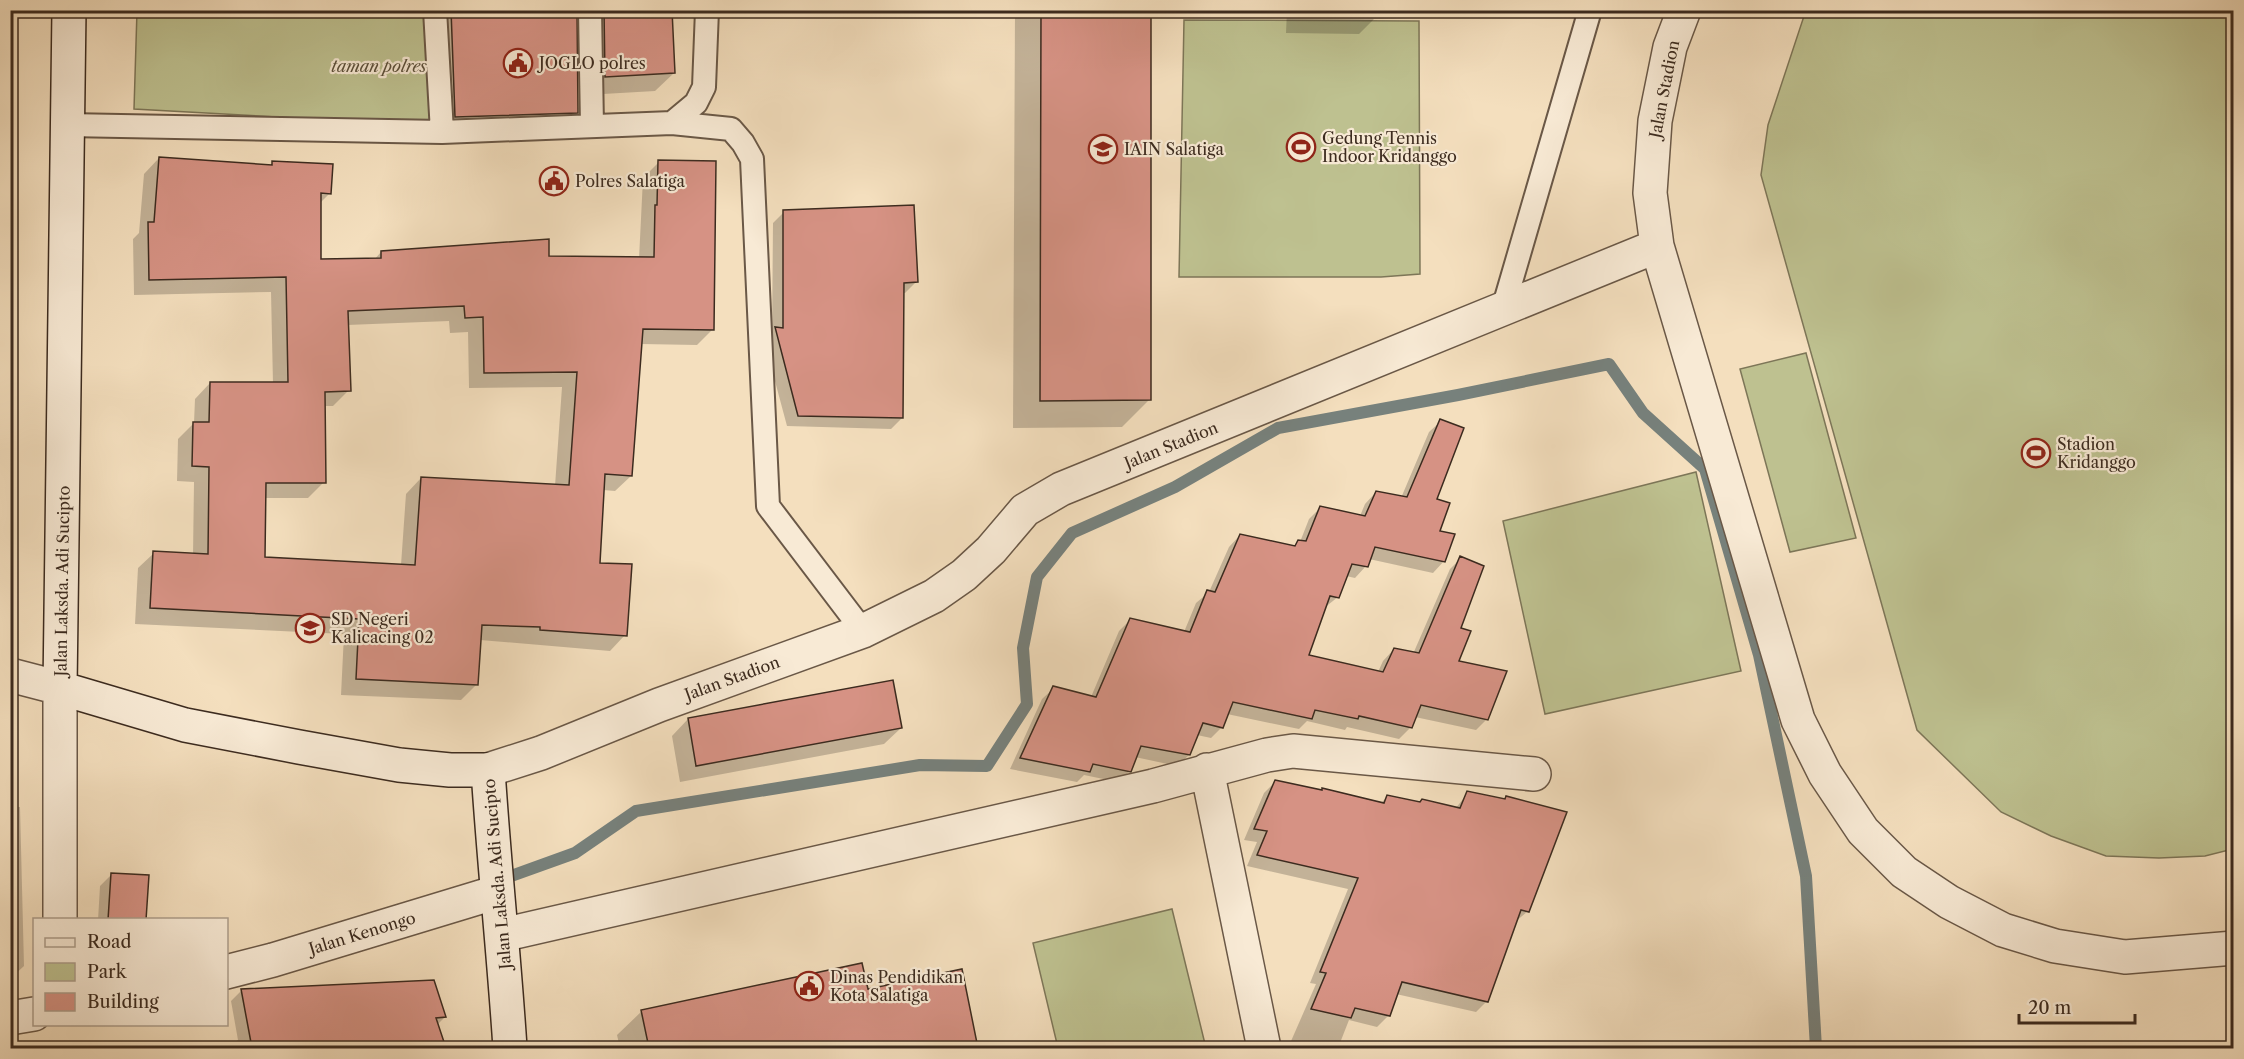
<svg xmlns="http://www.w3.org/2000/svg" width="2244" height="1059" viewBox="0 0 2244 1059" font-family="'Libre Caslon Text',serif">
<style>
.green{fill:#bec190;stroke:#7d7658;stroke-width:1.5}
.shadow{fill:#0003;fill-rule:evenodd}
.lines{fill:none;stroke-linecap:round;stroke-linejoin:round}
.stream{stroke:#77817c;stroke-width:12}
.building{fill:#d69284;stroke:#3c2b1f;stroke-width:1.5;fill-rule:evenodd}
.lane-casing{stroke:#6a5847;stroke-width:26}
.street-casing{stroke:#6a5847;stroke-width:36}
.secondary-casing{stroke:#3c2b1f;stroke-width:36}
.lane{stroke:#f8ead5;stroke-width:22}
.street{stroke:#f8ead5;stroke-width:33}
.secondary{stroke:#f8ead5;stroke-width:33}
.labels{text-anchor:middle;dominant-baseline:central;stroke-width:4.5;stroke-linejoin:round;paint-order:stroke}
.poi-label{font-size:16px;fill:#3c2b1f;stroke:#f8ead5;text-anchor:start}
.park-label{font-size:16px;font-style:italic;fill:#5c503b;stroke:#f8ead5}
.street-label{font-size:16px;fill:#3c2b1f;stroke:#f8ead5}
</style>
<rect width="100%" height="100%" fill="#f4dfbe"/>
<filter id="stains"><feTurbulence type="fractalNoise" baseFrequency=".00333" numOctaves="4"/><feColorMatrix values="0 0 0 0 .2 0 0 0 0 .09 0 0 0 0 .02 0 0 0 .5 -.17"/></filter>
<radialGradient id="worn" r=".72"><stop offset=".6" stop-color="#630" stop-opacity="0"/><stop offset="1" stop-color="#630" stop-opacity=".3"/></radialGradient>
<!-- green -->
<path class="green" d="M 1809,10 L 2233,11 L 2233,849 L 2205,856 L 2159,858 L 2106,856 L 2051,836 L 2001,812 L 1917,730 L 1761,175 L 1768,125 L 1804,16 Z
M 137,11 L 438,11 L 437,126 L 134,109 Z
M 1184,20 L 1419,21 L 1420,274 L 1381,277 L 1179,277 Z
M 1806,353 L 1856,538 L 1790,552 L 1740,369 Z
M 1696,472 L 1741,671 L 1545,714 L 1503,521 Z
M 1172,909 L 1206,1048 L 1058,1048 L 1033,943 Z"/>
<!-- shadow -->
<path class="shadow" d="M 433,10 L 670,10 L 674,73 L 655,91 L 586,95 L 585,28 L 578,17 L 575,16 L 577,113 L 558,131 L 436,135 Z
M 1015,10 L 1149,10 L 1149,400 L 1122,427 L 1013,428 Z
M 1287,10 L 1516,10 L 1512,15 L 1374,19 L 1359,34 L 1286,33 Z
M 159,158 L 270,166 L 273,163 L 330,193 L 319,204 L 319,261 L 374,260 L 381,252 L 639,259 L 643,178 L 659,162 L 713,329 L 697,345 L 641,344 L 631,476 L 615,491 L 603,490 L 599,565 L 625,635 L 610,651 L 480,640 L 476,685 L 461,700 L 341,695 L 344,634 L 135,624 L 138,568 L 154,553 L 193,555 L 194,482 L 177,481 L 178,439 L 194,423 L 195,399 L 210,383 L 273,384 L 271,292 L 134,295 L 133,239 L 139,233 L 144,174 ZM 449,321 L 450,333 L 468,332 L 469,388 L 562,387 L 555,486 L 421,478 L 406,494 L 401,565 L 263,558 L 264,498 L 308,498 L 324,482 L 324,406 L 333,406 L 349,390 L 347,325 Z
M 784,212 L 916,282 L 905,293 L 902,293 L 902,418 L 891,429 L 787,426 L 764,340 L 772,332 L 773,223 Z
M 1441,421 L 1435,500 L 1438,532 L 1444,561 L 1433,573 L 1369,559 L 1366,566 L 1355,578 L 1346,576 L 1338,597 L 1324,608 L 1308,656 L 1378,672 L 1383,661 L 1394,649 L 1413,654 L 1450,569 L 1461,558 L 1457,662 L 1487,719 L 1476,730 L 1415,717 L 1411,727 L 1399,739 L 1347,727 L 1345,730 L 1307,721 L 1299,729 L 1227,714 L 1222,727 L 1211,738 L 1197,735 L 1189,755 L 1177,766 L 1135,757 L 1130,771 L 1118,782 L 1084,775 L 1077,782 L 1010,769 L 1042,699 L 1054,688 L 1091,697 L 1119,631 L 1131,619 L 1184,632 L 1196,603 L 1209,592 L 1229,547 L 1240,535 L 1292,547 L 1300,542 L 1309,519 L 1320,508 L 1360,516 L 1365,504 L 1376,492 L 1401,498 L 1429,432 Z
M 688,719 L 901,728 L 884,744 L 680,782 L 672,736 Z
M 1275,782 L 1381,803 L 1387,797 L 1455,809 L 1468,793 L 1528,911 L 1515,922 L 1487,1001 L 1476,1012 L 1396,994 L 1389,1015 L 1377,1027 L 1349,1020 L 1338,1048 L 1288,1048 L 1316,984 L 1310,983 L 1348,889 L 1247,866 L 1257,842 L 1244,840 L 1264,793 Z
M 10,807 L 20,807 L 24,966 L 10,979 Z
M 112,874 L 145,920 L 98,920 L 100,886 Z
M 961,971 L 977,1048 L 620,1048 L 617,1035 L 642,1011 L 866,991 Z
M 242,990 L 445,1017 L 437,1025 L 444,1048 L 140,1048 L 232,1044 L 238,1040 L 231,1001 Z
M 96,1046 L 97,1048 L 53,1048 Z"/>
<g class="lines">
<!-- stream -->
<path class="stream" d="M 500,880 L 575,853 L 636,811 L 920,765 L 987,766 L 1027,704 L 1023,648 L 1037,577 L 1072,533 L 1175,487 L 1278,428 L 1458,395 L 1609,364 L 1643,413 L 1705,469 L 1759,655 L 1806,876 L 1816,1048"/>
</g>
<!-- building -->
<path class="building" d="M 451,10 L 577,10 L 578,113 L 455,117 Z
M 604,10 L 672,10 L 675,73 L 605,77 Z
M 1041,10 L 1151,10 L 1151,400 L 1040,401 Z
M 159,157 L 272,165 L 272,161 L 333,164 L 331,194 L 321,193 L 321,259 L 381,258 L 381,251 L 549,239 L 549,256 L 654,257 L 655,205 L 657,205 L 658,160 L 716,161 L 714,330 L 643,329 L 632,476 L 605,474 L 600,563 L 632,564 L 627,636 L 540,630 L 540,627 L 482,625 L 478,685 L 356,679 L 359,619 L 150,608 L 153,551 L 208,554 L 209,467 L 192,466 L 193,422 L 209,422 L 210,382 L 288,382 L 286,277 L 149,280 L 148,222 L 154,222 ZM 464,306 L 465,318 L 483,317 L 484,373 L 577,372 L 569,485 L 421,477 L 415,565 L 265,557 L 266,483 L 326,483 L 325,392 L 351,391 L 348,311 Z
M 914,205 L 918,282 L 904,283 L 903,418 L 798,416 L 775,327 L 783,328 L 783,210 Z
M 1440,419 L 1464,428 L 1437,499 L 1450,503 L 1440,531 L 1455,534 L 1445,562 L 1375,547 L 1368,567 L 1352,564 L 1339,598 L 1330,596 L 1309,655 L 1383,672 L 1394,648 L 1419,653 L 1460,556 L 1484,566 L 1461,628 L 1471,631 L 1459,661 L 1507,671 L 1488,720 L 1421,705 L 1412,728 L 1359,716 L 1358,719 L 1315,710 L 1312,719 L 1233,702 L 1223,728 L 1203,723 L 1190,755 L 1141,746 L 1131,772 L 1093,764 L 1090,772 L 1020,758 L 1053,686 L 1096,697 L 1130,618 L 1190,632 L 1207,590 L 1215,592 L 1240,534 L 1295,546 L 1298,540 L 1306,541 L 1320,506 L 1365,516 L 1376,491 L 1407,497 Z
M 893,680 L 902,728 L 696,766 L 688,718 Z
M 1275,780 L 1322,790 L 1322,788 L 1384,803 L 1387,795 L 1420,802 L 1422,799 L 1460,808 L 1467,791 L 1505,799 L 1506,796 L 1567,812 L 1529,912 L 1521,910 L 1488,1002 L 1402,982 L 1390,1016 L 1355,1008 L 1351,1018 L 1311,1009 L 1326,973 L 1320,972 L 1358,878 L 1257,855 L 1267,831 L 1254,829 Z
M 111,873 L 149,875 L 146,920 L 108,920 Z
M 862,963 L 868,989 L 962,969 L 978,1048 L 649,1048 L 641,1010 Z
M 434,980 L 446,1017 L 436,1018 L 446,1048 L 252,1048 L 241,989 Z"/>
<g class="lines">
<!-- lane casing -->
<g class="lane-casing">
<path id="lane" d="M 590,10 L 592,126
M 672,123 L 696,103 L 704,87 L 707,10
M 67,125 L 442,132 L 435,10
M 442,132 L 672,123 L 731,129 L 743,143 L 752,159 L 768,506 L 863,631
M 1503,309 L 1590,10"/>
</g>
<!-- street casing -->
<g class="street-casing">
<path id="street" d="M 1657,246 L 1798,720 L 1825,774 L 1863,831 L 1904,872 L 1949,902 L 2003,930 L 2055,946 L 2125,957 L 2234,948
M 10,675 L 60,688 L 60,920
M 488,770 L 541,753 L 659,705 L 863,631 L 934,596 L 964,575 L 991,550 L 1025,510 L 1061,489 L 1657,246 L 1650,193 L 1655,121 L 1670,47 L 1684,10
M 1207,770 L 1264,1048
M 502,935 L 1153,786 L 1267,755 L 1293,751 L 1534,774
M 226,972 L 273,960 L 497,892
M 10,1018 L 34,1014"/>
</g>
<!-- secondary casing -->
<g class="secondary-casing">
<path id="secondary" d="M 69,10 L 60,688 L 185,725 L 299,747 L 399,765 L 450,770 L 488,770 C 494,863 504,955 510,1048"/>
</g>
<!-- lane -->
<use href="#lane" class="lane"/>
<!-- street -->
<use href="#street" class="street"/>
<!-- secondary -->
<use href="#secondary" class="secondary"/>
</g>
<!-- icons -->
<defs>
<g id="civic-ring" transform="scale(1.5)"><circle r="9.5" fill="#f8ead5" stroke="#8f2418" stroke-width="1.5"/><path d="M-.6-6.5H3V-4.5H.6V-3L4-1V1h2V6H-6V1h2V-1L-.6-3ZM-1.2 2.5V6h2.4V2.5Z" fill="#8f2418"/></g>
<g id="stadium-ring" transform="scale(1.5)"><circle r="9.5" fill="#f8ead5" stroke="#8f2418" stroke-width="1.5"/><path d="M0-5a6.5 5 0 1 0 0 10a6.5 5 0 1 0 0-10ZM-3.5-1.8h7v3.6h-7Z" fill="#8f2418"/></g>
<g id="university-ring" transform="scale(1.5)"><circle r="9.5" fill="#f8ead5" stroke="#8f2418" stroke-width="1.5"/><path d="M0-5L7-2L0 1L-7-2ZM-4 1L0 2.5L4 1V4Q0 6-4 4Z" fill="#8f2418"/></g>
<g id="school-ring" transform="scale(1.5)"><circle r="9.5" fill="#f8ead5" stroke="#8f2418" stroke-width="1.5"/><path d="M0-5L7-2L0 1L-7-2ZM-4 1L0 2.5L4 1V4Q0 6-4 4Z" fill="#8f2418"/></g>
</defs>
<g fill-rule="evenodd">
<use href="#civic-ring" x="518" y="63"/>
<use href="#stadium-ring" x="1301" y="147"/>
<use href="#university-ring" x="1103" y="149"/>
<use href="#civic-ring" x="554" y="181"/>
<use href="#stadium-ring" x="2036" y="453"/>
<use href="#school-ring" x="310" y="628"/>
<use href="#civic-ring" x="809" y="986"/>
</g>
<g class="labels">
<!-- poi labels -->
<g class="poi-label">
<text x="539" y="63">JOGLO polres</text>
<text x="1322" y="138">Gedung Tennis<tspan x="1322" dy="18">Indoor Kridanggo</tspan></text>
<text x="1124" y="149">IAIN Salatiga</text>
<text x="575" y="181">Polres Salatiga</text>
<text x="2057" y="444">Stadion<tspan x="2057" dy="18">Kridanggo</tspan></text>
<text x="331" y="619">SD Negeri<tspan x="331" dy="18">Kalicacing 02</tspan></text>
<text x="830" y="977">Dinas Pendidikan<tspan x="830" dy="18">Kota Salatiga</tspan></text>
</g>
<!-- park labels -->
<g class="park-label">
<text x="379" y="66">taman polres</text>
</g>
<!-- street labels -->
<g class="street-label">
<text transform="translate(1664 89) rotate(-79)">Jalan Stadion</text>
<text transform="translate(1171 445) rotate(-22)">Jalan Stadion</text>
<text transform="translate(62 581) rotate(-89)">Jalan Laksda. Adi Sucipto</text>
<text transform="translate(732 678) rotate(-20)">Jalan Stadion</text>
<text transform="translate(497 874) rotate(-95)">Jalan Laksda. Adi Sucipto</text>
<text transform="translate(362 933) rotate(-17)">Jalan Kenongo</text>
</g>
</g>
<!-- margin -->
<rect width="2244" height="1059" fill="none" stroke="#f4dfbe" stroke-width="36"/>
<rect x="12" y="12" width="2220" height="1035" fill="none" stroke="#3c2b1f" stroke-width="3"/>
<rect x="18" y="18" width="2208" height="1023" fill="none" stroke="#3c2b1f" stroke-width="1.5"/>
<!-- legend -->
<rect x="33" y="918" width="195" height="108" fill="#f8ead5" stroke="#ad9e8c" stroke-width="1.5"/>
<rect x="45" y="938" width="30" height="9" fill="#f8ead5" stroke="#ad9e8c" stroke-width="1.5"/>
<text x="87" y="948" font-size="18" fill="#3c2b1f">Road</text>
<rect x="45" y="963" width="30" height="18" fill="#bec190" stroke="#ad9e8c" stroke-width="1.5"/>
<text x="87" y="978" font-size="18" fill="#3c2b1f">Park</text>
<rect x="45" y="993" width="30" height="18" fill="#d69284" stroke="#ad9e8c" stroke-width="1.5"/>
<text x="87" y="1008" font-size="18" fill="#3c2b1f">Building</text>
<!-- scale -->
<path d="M2019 1014v9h116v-9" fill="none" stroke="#3c2b1f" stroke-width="3"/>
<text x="2028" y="1014" font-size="18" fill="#3c2b1f" stroke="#f8ead5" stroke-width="4.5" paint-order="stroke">20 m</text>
<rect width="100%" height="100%" filter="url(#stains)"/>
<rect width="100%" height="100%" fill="url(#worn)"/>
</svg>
